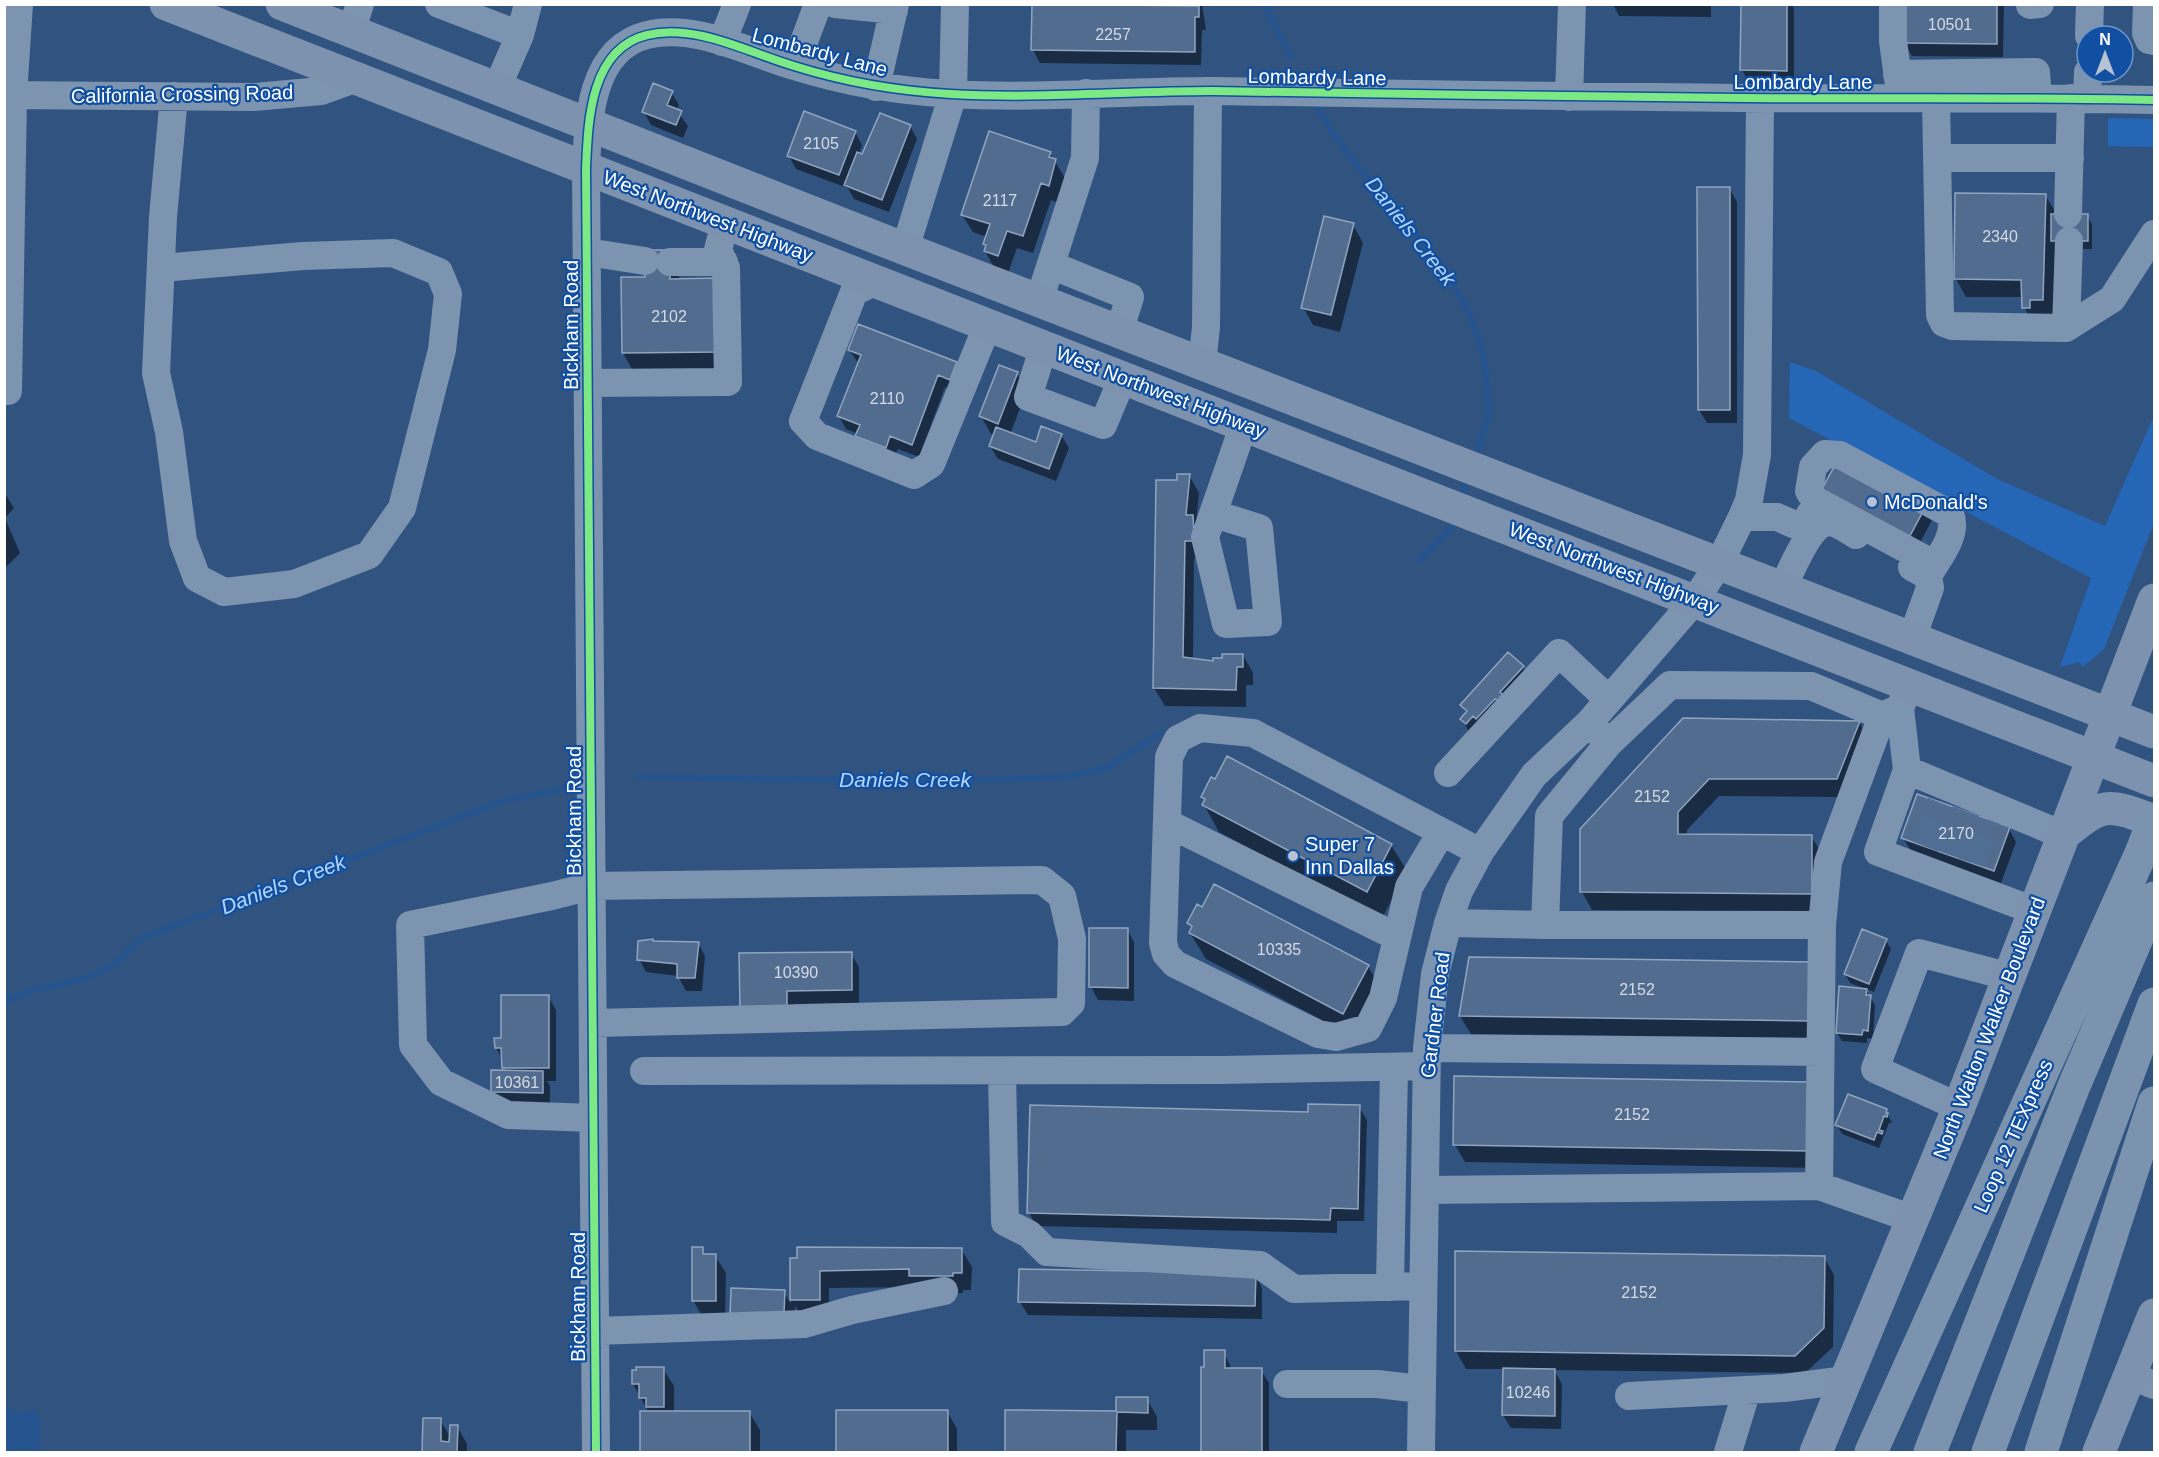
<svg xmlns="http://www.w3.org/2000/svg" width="2159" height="1457" viewBox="0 0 2159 1457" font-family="Arial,sans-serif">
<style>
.green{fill:#2567b6}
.water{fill:#26548f}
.shadow{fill:#0007}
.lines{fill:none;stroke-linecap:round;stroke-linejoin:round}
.stream{stroke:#26548f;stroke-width:6}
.building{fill:#516c8f;stroke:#91a4be;stroke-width:1.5}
.minor-tunnel{stroke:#506d93;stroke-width:28;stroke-dasharray:28 14;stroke-linecap:butt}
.minor{stroke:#7d94b0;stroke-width:28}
.major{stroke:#7c92af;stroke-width:33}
.highway{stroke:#7c93af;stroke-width:33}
.highway-bridge{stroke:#7c93af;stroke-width:33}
.cycleway-casing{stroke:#104fa1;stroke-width:11}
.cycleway{stroke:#7ce984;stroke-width:8}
.poi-dot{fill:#b7c3d3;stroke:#104fa1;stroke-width:2}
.labels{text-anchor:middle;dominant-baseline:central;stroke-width:4.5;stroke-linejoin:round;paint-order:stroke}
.number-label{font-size:16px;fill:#d4dae3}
.street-label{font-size:20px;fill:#fff;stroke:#104fa1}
.poi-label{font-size:20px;fill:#fff;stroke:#104fa1;text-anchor:start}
.water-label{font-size:21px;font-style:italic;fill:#b5d6fc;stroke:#104fa1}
</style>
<rect width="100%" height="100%" fill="#315380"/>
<!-- green -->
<path class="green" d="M 2108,118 L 2154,119 L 2154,147 L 2108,146 Z
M 1790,362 L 1816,371 L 1997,479 L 2105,526 L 2154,416 L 2154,523 L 2104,649 L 2083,667 L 2079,662 L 2060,667 L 2091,578 L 1789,418 Z"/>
<!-- water -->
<path class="water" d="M 4,1404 L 16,1413 L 35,1410 L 41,1421 L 39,1452 L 5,1452 Z"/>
<!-- shadow -->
<path class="shadow" d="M 1033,4 L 1202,4 L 1206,30 L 1202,30 L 1201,65 L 1040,63 L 1033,50 Z
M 1613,4 L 1711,4 L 1711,17 L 1619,16 Z
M 1742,4 L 1792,4 L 1794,9 L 1794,84 L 1749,83 L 1742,70 Z
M 1904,4 L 2004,4 L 2003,57 L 1912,56 L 1904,43 Z
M 671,92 L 679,105 L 677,111 L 688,126 L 683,138 L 651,125 L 644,112 Z
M 910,126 L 917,139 L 889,212 L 854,199 L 848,188 L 796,169 L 789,156 L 855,132 L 862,145 L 859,154 L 862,155 Z
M 1050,153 L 1065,178 L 1059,203 L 1051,200 L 1033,253 L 1017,248 L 1008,273 L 995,269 L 985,251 L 987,237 L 973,232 L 962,215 Z
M 1730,189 L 1737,202 L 1737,423 L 1707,423 L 1699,410 Z
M 2045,195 L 2056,213 L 2087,216 L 2092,224 L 2092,249 L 2057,249 L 2053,317 L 2034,325 L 2024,307 L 2023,297 L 1966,297 L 1956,279 Z
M 1353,225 L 1363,243 L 1340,332 L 1313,325 L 1303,307 Z
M 679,269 L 679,280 L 726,370 L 633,371 L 623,353 L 646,278 Z
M 849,350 L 956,363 L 964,376 L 958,392 L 945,387 L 919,457 L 898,449 L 893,460 L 865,449 L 858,434 L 846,429 L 839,416 L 859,364 Z
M 1017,374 L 1027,391 L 1010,434 L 1037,444 L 1061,435 L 1069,448 L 1056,481 L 998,459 L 990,446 L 995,435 L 991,434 L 981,416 Z
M 1839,461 L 1932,520 L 1912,558 Z
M 1189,475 L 1199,493 L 1196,523 L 1202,558 L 1194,558 L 1193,660 L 1214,662 L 1243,655 L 1253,673 L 1253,685 L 1246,685 L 1246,707 L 1165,706 L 1154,688 L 1157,482 L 1178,482 Z
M 4,492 L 14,508 L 5,518 L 20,553 L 4,569 Z
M 1523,667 L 1530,680 L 1469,732 L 1462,719 L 1467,713 L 1462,705 Z
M 1684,719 L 1859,722 L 1869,740 L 1847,797 L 1719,796 L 1687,830 L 1687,836 L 1811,836 L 1822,854 L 1821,911 L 1592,910 L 1582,892 Z
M 1203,797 L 1391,845 L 1407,871 L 1382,918 L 1219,832 L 1204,805 L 1206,801 Z
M 2009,829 L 2016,842 L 2001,883 L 1911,851 L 1903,838 Z
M 1189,923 L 1368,966 L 1383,992 L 1358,1039 L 1206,959 L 1190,933 L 1192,929 Z
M 1127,929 L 1134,942 L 1134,1001 L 1098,1000 L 1091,987 Z
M 1886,941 L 1891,949 L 1874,992 L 1850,983 L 1845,974 Z
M 653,943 L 698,943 L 705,956 L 702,991 L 686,991 L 678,976 L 646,972 L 639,959 Z
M 851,954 L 859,967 L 859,1003 L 794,1004 L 794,1022 L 741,1010 Z
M 1471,959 L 1810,963 L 1820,1038 L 1471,1034 L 1460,1016 Z
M 1866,990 L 1875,1005 L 1873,1039 L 1867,1038 L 1867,1043 L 1842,1041 L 1837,1033 Z
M 548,996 L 556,1010 L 556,1081 L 547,1081 L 550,1086 L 550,1106 L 500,1105 L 492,1092 L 506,1072 L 503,1060 L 496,1048 Z
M 1810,1083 L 1819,1168 L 1465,1162 L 1455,1145 Z
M 1359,1107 L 1367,1120 L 1364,1221 L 1337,1221 L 1337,1233 L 1036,1226 L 1029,1212 L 1309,1114 Z
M 1886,1111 L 1892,1123 L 1889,1123 L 1879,1148 L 1842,1134 L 1837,1125 Z
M 702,1249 L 706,1256 L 715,1256 L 726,1273 L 725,1318 L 703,1318 L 693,1300 Z
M 961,1249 L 972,1267 L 971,1290 L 963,1290 L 963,1293 L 920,1293 L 917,1287 L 829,1288 L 829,1318 L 802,1318 L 795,1306 L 794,1331 L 771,1330 L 784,1292 L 791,1304 L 792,1259 Z
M 1824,1257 L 1834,1275 L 1833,1347 L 1805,1373 L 1554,1370 L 1562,1384 L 1561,1429 L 1511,1428 L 1503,1415 L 1504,1369 L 1466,1369 L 1456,1351 Z
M 1255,1274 L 1262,1288 L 1262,1319 L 1028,1315 L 1020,1302 Z
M 1224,1352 L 1232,1370 L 1261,1370 L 1269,1383 L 1269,1452 L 1203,1452 L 1202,1369 Z
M 663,1369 L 674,1386 L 674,1412 L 749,1412 L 760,1430 L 760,1452 L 642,1452 L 641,1413 L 649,1413 L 633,1384 Z
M 1117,1399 L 1147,1399 L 1157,1417 L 1157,1430 L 1126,1430 L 1126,1452 L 1007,1452 L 1007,1412 L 1117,1413 Z
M 837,1411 L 947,1411 L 957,1429 L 957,1452 L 837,1452 Z
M 424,1419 L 440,1420 L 451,1438 L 457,1426 L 467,1444 L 467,1452 L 423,1452 Z"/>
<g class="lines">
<!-- stream -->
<path class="stream" d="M 1264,4 L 1291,57
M 1318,108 C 1370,204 1480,268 1487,384 C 1487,394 1490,407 1488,416 C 1485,431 1479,446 1474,460
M 1461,500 L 1468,478
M 1420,560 L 1452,527 L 1455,518
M 639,777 L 941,781 L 1067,777 L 1108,767 L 1160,733
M 4,1002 C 36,983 79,987 111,966 C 122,959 132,947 142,938 L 503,801 L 572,787"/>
</g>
<!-- building -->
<path class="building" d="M 1032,4 L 1199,6 L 1199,17 L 1195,17 L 1195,52 L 1031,50 Z
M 1741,4 L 1787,4 L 1787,71 L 1740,70 Z
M 1903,4 L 1997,4 L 1997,44 L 1902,43 Z
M 653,83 L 673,91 L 667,105 L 682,111 L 676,125 L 642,112 Z
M 804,111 L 856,131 L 839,175 L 787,156 Z
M 880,113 L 911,125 L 882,200 L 844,185 L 857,152 L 862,154 Z
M 989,131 L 1051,152 L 1049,157 L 1056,159 L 1049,186 L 1041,183 L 1023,236 L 1007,231 L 998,256 L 984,251 L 986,245 L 983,244 L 990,224 L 961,215 Z
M 1697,187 L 1730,187 L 1730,410 L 1698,410 Z
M 1955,193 L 2046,194 L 2043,300 L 2030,300 L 2030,308 L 2022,308 L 2021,280 L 1954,279 Z
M 2051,214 L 2088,214 L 2088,241 L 2051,241 Z
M 1324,216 L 1354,223 L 1331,315 L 1301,308 Z
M 644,250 L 670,250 L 670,279 L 716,278 L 717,352 L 622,353 L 621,277 L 645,277 Z
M 858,324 L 957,362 L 950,380 L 938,375 L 912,445 L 890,436 L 886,448 L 855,436 L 860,425 L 837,416 L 861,355 L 848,350 Z
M 999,365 L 1018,372 L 998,424 L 979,416 Z
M 1041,426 L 1062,434 L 1049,469 L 989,446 L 996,427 L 1036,442 Z
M 1839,458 L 1926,506 L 1905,545 L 1817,498 Z
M 1177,474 L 1190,474 L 1186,515 L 1193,515 L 1194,535 L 1192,541 L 1185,541 L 1183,657 L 1213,661 L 1213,658 L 1222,658 L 1222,654 L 1243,654 L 1243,667 L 1237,667 L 1236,690 L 1153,688 L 1156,480 L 1177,480 Z
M 1508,652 L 1524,666 L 1500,692 L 1503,695 L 1498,701 L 1495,699 L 1476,719 L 1473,716 L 1466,724 L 1460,719 L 1467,711 L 1460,705 Z
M 1683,718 L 1860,721 L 1837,779 L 1709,779 L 1678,812 L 1678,834 L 1812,835 L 1812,894 L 1580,892 L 1580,829 Z
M 1227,756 L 1392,844 L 1367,892 L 1202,805 L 1205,799 L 1201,797 L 1211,777 L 1215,779 Z
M 1917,794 L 2010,827 L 1994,871 L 1901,838 Z
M 1214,884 L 1369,965 L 1343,1014 L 1189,933 L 1192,926 L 1187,923 L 1197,904 L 1202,907 Z
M 1089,928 L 1128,928 L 1128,988 L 1089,987 Z
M 1862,929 L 1887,939 L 1869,984 L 1844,974 Z
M 653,939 L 653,941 L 699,942 L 695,978 L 677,978 L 677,964 L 637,960 L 638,941 Z
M 852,952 L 852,990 L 787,991 L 787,1010 L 740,1010 L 739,953 Z
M 1469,957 L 1811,962 L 1810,1021 L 1459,1016 Z
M 1839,986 L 1867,989 L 1866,995 L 1871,995 L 1868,1031 L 1863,1030 L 1862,1035 L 1836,1033 Z
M 501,995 L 549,995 L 549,1068 L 502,1068 L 501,1048 L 495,1048 L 494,1038 L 501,1038 Z
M 491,1070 L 543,1071 L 543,1093 L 491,1092 Z
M 1454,1076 L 1811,1082 L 1810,1151 L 1453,1145 Z
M 1848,1094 L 1887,1109 L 1886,1113 L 1888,1113 L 1887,1117 L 1884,1116 L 1879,1130 L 1883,1131 L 1882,1134 L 1877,1132 L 1874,1140 L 1835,1125 Z
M 1308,1104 L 1360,1105 L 1358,1209 L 1331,1208 L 1330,1220 L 1027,1213 L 1030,1105 L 1308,1112 Z
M 692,1247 L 703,1247 L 703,1254 L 716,1254 L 716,1301 L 692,1301 Z
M 797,1247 L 962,1248 L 962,1273 L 953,1273 L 953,1276 L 909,1276 L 909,1269 L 820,1271 L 820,1300 L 790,1300 L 790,1258 L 797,1258 Z
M 1455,1251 L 1825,1256 L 1824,1328 L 1795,1356 L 1455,1351 Z
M 1019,1269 L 1256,1273 L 1255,1306 L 1018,1302 Z
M 731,1288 L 785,1290 L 784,1313 L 730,1315 Z
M 1204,1350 L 1225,1350 L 1225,1368 L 1262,1368 L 1262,1452 L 1201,1452 L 1201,1367 L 1204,1367 Z
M 636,1367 L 664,1367 L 664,1407 L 646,1407 L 646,1398 L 639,1398 L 639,1384 L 632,1384 L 632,1370 L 636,1370 Z
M 1503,1368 L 1555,1369 L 1555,1416 L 1502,1415 Z
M 1116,1397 L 1148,1397 L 1148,1413 L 1117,1412 L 1116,1452 L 1005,1452 L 1005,1410 L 1116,1411 Z
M 836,1410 L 948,1410 L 948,1452 L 836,1452 Z
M 640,1411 L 750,1411 L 750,1452 L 640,1452 Z
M 423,1418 L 441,1418 L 441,1441 L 449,1442 L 450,1425 L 458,1425 L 457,1452 L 422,1452 Z"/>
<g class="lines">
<!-- minor-tunnel -->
<path class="minor-tunnel" d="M 1924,846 L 1941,803
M 1950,855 L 1966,811
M 1972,863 L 1986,819"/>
<!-- minor -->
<path class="minor" d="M 439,4 L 520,35
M 835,4 L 894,10
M 1893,4 L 1893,41 L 1900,93
M 2147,4 L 2146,33 L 2149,40 L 2154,41
M 2030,5 L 2040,4
M 351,32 L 360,4
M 2089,36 L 2090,4
M 722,42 L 737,4
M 795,66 L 818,4
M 1897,74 L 2036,72 L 2038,98
M 876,87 L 895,4
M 496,90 L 520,35 L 528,4
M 4,95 L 254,97 L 321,91 L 357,78
M 1569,97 L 1572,4
M 1936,98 L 1940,315 L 1944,323 L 1952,326 L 2066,328
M 2087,98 L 2088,72
M 1937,158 L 2070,158
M 2068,214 L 2071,98
M 2069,241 L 2066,328 L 2112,299 L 2154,234
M 905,249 L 953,94 L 955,4
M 587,252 L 645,261
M 670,262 L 724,262
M 1051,265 L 1130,297 L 1119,332
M 161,268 L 303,256 L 393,253 L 439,272 L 448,294 L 442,350 L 402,508 L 369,555 L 294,584 L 224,592 L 197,578 L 183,541 L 169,432 L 156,373 L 163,217 L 174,96
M 876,281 L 854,292 L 803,421 L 817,436 L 914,475 L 931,464 L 988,324
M 1039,301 L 1085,158 L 1086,93
M 1044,346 L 1028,397 L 1103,425 L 1123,377
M 1202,364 L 1206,327 L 1208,91
M 588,383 L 728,382 L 726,268 L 718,250 L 725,222
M 4,391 L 8,391 L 13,95 L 19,4
M 1214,514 L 1259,528 L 1268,622 L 1226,624 L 1205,537 L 1244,424
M 1742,517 L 1777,517 L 1812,532 L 1810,514
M 1928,576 C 1937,559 1959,535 1950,514 L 1840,455 L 1825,454 L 1813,467 L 1809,491 L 1815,500 L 1934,564
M 1782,589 C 1791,572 1809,522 1830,522 C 1839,523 1849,531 1856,535
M 1912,638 L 1930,588 L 1928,576 L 1912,567
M 1906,693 L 1900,708 L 1907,770
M 1589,723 L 1609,743 L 1670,685 L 1811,686 L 1882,716 L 1900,708
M 1448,773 L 1559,653 L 1609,700
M 1167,823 L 1397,937
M 1441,833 L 1409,887 L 1383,998 L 1368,1028 L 1336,1037 L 1318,1034 L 1175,964 L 1166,954 L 1163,943 L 1169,757 L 1178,739 L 1200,728 L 1253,733 L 1480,852
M 2035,911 L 1878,852 L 1907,770 L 2063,835
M 1448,923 L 1545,925 L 1549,816 L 1609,743
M 1545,925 L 1822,925 L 1819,1186 L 1913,1219
M 1822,925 L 1828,862 L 1882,716
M 593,1023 L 1062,1012 L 1071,1003 L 1072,939 L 1062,896 L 1042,880 L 591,886 L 552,896 L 410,925 L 413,1045 L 441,1082 L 508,1115 L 593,1118
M 1427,1048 L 1820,1052
M 644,1071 L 1222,1070 L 1426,1066
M 1002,1071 L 1005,1222 L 1029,1234 L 1047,1252 L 1260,1265 L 1294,1289 L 1422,1286
M 1959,1107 L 1875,1069 L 1919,953 L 2011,977
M 1425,1190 L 1819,1186
M 1390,1287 L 1394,1067
M 595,1331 L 804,1324 L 852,1310 L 944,1291
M 2129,1375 L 2154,1385
M 1287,1384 L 1377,1384 L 1421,1389
M 1629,1396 L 1784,1388 L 1846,1380
M 596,1452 L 586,169 C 588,121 590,49 647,35 C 696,23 749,53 794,66 C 845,82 897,91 951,94 C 1038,99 1125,91 1212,91 C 1389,93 1565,97 1742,98 C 1880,99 2017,97 2154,100
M 1421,1452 L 1427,1048 L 1435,974 L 1448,923 L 1459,891 L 1480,852 L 1534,775 L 1589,723 L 1695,600 L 1719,564 L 1742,517 L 1749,500 L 1757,455 L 1760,98
M 1728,1452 L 1747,1390"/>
<!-- major -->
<path class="major" d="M 166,4 L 2154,781
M 282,4 L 890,243 L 2154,732
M 2063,835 C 2103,802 2107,803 2154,821
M 1816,1452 L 1959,1107 L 2154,600
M 2099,1452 L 2154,1315"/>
<!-- highway -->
<path class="highway" d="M 1871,1452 L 2142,851
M 1930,1452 L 2074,1086 L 2154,898
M 1988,1452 L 2154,1004
M 2041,1452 L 2154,1103"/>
<!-- highway-bridge -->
<path class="highway-bridge" d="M 2142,851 L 2154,819"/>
<!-- cycleway casing -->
<g class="cycleway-casing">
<path id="cycleway" d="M 596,1452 L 586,169 C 588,121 590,49 647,35 C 696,23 749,53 794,66 C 845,82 897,91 951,94 C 1038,99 1125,91 1212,91 C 1389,93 1565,97 1742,98 C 1880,99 2017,97 2154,100"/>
</g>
<!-- cycleway -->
<use href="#cycleway" class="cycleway"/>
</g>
<!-- markers -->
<g class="poi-dot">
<circle cx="1872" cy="502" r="6"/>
<circle cx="1293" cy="856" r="6"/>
</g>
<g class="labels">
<!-- number labels -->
<g class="number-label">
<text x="1950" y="24">10501</text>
<text x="1113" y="34">2257</text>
<text x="821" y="143">2105</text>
<text x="1000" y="200">2117</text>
<text x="2000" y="236">2340</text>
<text x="669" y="316">2102</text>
<text x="887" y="398">2110</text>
<text x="1652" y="796">2152</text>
<text x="1956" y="833">2170</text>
<text x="1279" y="949">10335</text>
<text x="796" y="972">10390</text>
<text x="1637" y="989">2152</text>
<text x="517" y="1082">10361</text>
<text x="1632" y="1114">2152</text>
<text x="1639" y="1292">2152</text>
<text x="1528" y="1392">10246</text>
</g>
<!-- street labels -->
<g class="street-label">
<text transform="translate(820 52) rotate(15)">Lombardy Lane</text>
<text transform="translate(1317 77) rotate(1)">Lombardy Lane</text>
<text x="1803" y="82">Lombardy Lane</text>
<text transform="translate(182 94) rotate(-1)">California Crossing Road</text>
<text transform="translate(708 216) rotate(21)">West Northwest Highway</text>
<text transform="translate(571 325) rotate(-90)">Bickham Road</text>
<text transform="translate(1161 392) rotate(21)">West Northwest Highway</text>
<text transform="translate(1614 568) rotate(21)">West Northwest Highway</text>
<text transform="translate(574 811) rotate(-90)">Bickham Road</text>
<text transform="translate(1435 1015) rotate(-83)">Gardner Road</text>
<text transform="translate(1989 1028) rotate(-69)">North Walton Walker Boulevard</text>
<text transform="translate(2013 1136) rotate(-66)">Loop 12 TEXpress</text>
<text transform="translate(578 1297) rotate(-90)">Bickham Road</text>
</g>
<!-- poi labels -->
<g class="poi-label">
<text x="1884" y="502">McDonald's</text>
<text x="1305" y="844">Super 7<tspan x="1305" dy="23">Inn Dallas</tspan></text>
</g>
<!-- water labels -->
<g class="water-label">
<text transform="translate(1411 231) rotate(52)">Daniels Creek</text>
<text x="905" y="779">Daniels Creek</text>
<text transform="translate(283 884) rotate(-21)">Daniels Creek</text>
</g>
</g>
<!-- border -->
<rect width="2159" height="1457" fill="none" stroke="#ffffff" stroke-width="12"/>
<!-- north arrow -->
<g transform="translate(2105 54)"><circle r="28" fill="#104fa1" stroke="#7095c7" stroke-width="1.5"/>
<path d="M0-4.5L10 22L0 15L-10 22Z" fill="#b7c3d3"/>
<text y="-9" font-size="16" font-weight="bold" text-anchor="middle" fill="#ffffff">N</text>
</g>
</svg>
